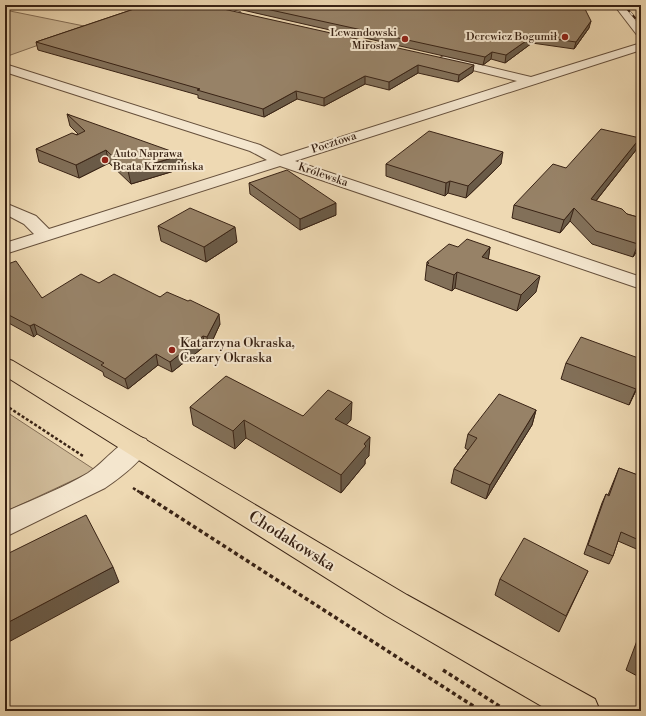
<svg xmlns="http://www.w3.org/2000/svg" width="646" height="716" viewBox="0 0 646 716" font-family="'Libre Bodoni',serif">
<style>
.green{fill:#cfba98;stroke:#846e56}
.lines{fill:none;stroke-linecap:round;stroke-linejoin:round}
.minor-casing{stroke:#66503c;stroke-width:2}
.major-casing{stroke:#392315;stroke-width:2}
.path-far1{stroke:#392315;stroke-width:2.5;stroke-dasharray:3 2;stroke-linecap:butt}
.path{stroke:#392315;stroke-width:3.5;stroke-dasharray:4 3;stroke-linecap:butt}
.minor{fill:#f4e6ce;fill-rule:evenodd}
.major{fill:#eed9b3;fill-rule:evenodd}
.rail-casing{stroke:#392315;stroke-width:2}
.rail{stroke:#f4e6ce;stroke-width:1.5;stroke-dasharray:4.5;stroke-linecap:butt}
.wall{fill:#827059;stroke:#392315}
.shaded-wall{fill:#6a5b48;stroke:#392315}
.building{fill:#978267;stroke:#392315}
.poi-dot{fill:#8f2418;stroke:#f4e6ce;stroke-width:1.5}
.labels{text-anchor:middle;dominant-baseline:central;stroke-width:4;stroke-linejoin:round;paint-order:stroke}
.far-poi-label{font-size:11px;fill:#392315;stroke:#f4e6ce;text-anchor:end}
.far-street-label{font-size:11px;fill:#392315;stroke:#f4e6ce}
.poi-label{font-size:13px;fill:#392315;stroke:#f4e6ce;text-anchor:start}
.near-street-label{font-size:16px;fill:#392315;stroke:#f4e6ce}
</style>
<rect width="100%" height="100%" fill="#eed9b3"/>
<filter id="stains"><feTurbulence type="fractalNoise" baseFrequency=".005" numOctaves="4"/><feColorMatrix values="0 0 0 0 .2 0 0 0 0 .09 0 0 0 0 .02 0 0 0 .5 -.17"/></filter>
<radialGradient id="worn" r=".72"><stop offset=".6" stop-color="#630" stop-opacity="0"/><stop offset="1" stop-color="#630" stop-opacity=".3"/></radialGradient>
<!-- green -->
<path class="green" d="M 5,10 L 89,27 L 5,57 Z
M 5,411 L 95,470 L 5,512 Z"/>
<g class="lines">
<!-- minor casing -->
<g class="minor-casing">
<path id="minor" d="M 194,5 L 211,5 L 240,12 L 241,14 L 236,17 L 196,7 Z
M 614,5 L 624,5 L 641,26 L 641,36 L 637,35 Z
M 641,43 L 641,50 L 295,161 L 641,277 L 641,289 L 280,166 L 5,254 L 5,243 L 34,234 L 24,224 L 5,214 L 5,203 L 36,216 L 49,229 L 267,160 L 250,151 L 5,72 L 5,64 L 260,145 L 281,156 L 517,81 L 440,62 L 438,60 L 440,58 L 444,56 L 531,77 Z
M 137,436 L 146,439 L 150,446 C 140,463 121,477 105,488 L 5,537 L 5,512 C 32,500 63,488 88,473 C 105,462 118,442 137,436 Z"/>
</g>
<!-- major casing -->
<g class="major-casing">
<path id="major" d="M 5,358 L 13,361 L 407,595 L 595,699 L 600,711 L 550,711 L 385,615 L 5,376 Z"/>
</g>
<!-- path-far1 -->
<path class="path-far1" d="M 5,405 L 83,456
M 133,488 L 141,493"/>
<!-- path -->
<path class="path" d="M 140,492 L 481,711
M 443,670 L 507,711"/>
<!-- minor -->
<use href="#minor" class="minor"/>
<!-- major -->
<use href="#major" class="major"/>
<!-- rail casing -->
<g class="rail-casing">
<path id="rail" d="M 624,5 L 641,25"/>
</g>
<!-- rail -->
<use href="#rail" class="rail"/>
</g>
<!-- wall -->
<path class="wall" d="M 146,5 L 473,72 L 458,82 L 418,73 L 389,90 L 365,84 L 324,106 L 297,99 L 264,117 L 198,98 L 198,95 L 38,50 L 36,42 Z
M 225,5 L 583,5 L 589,28 L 574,49 L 532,43 L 505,63 L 491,59 L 483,65 L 225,6 Z
M 67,114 L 184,168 L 131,184 L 109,163 L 79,178 L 39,162 L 36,149 L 78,134 L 70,126 Z
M 636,150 L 596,201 L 627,214 L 641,218 L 641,245 L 633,257 L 592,244 L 570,221 L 560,233 L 512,218 L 514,205 L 566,168 Z
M 386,164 L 501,164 L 466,198 L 448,193 L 445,196 L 386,176 Z
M 249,183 L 336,215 L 300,230 L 250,194 Z
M 158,226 L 237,242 L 206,262 L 161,241 Z
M 490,247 L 488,259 L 536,292 L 517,311 L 455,288 L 452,291 L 425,280 L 427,262 Z
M 5,265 L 42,298 L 99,283 L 160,297 L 220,324 L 209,348 L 205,346 L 172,372 L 158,365 L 128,389 L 104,376 L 103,372 L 37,334 L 34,337 L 5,321 Z
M 641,359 L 641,380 L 629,405 L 561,379 L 566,363 Z
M 190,407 L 351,420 L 346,425 L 369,456 L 365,460 L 365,464 L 341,493 L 246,438 L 235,449 L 193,425 Z
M 536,410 L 532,425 L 486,499 L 451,483 L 454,469 L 468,450 L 465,448 L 468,434 Z
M 641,464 L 641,551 L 618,541 L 613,556 L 609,564 L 584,554 L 602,503 L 606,494 L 608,495 L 619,468 L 637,475 Z
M 588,571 L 559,632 L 495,595 L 500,579 Z
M 641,630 L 641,678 L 626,670 Z"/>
<!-- shaded-wall -->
<path class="shaded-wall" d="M 591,21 L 589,28 L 574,49 L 576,42 Z
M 533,36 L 532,43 L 505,63 L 506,55 Z
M 492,52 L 491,59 L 483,65 L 485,57 Z
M 418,65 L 418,73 L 389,90 L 389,82 Z
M 474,65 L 473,72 L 458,82 L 459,75 Z
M 365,76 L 365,84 L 324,106 L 324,98 Z
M 296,91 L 297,99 L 264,117 L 263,109 Z
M 640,138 L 636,150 L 587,212 L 591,199 Z
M 106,150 L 109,163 L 79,178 L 76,165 Z
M 503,152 L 501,164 L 466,198 L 468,186 Z
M 182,155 L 184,168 L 131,184 L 128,171 Z
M 450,181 L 448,193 L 445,196 L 446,183 Z
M 336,203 L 336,215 L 300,230 L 300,219 Z
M 574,208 L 570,221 L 560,233 L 564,220 Z
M 235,227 L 237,242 L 206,262 L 204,247 Z
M 641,239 L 641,245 L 633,257 L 638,244 Z
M 490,247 L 488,262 L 482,257 Z
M 457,272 L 455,288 L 452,291 L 454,275 Z
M 540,276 L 536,292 L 517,311 L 521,295 Z
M 219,314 L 220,324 L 209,348 L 207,337 Z
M 34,324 L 37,334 L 34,337 L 30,326 Z
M 203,336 L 205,346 L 172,372 L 170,362 Z
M 156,354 L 158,365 L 128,389 L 125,379 Z
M 641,378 L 641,380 L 629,405 L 636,389 Z
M 352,402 L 351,420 L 335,437 L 335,419 Z
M 536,410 L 532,425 L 486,499 L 490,485 Z
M 244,420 L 246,438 L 235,449 L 233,431 Z
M 370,437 L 369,456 L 365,460 L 365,464 L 341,493 L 341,475 L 364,444 Z
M 113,567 L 119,582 L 5,644 L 5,624 Z"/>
<!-- building -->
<path class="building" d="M 146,5 L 187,5 L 203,8 L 210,6 L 474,65 L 459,75 L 418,65 L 389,82 L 365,76 L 324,98 L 296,91 L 263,109 L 197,90 L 200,89 L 36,42 Z
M 248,5 L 583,5 L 591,21 L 576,42 L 533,36 L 506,55 L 492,52 L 485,57 Z
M 67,114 L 182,155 L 128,171 L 106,150 L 76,165 L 36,149 L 72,133 L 77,135 L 85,131 Z
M 601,129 L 640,138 L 591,199 L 622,209 L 627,214 L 641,218 L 641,239 L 638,244 L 596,231 L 574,208 L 564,220 L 514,205 L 553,164 L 566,168 Z
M 429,131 L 503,152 L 468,186 L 450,181 L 446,183 L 386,164 Z
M 287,170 L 336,203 L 300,219 L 249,183 Z
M 190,208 L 235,227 L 204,247 L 158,226 Z
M 467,239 L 490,247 L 482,257 L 540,276 L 521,295 L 457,272 L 454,275 L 427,265 L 429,263 L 427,262 L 449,244 L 458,247 Z
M 16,261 L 42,298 L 81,274 L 99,283 L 114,274 L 160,297 L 167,292 L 188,301 L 190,300 L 219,314 L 207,337 L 203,336 L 170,362 L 156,354 L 125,379 L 101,365 L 104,363 L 34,324 L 30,326 L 5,313 L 5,265 Z
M 581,337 L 641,359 L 641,378 L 636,389 L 566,363 Z
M 226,376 L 303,416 L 328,390 L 352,402 L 335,419 L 370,437 L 364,444 L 366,446 L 341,475 L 244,420 L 233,431 L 190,407 Z
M 499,394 L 536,410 L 490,485 L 454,469 L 477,438 L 468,434 Z
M 641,466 L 641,541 L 621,532 L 613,556 L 588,545 L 606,494 L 609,496 L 619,468 L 638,475 Z
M 86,515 L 113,567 L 5,624 L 5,555 Z
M 524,538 L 588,571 L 566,616 L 500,579 Z
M 641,644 L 641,650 L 639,649 Z"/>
<!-- markers -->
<g class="poi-dot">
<circle cx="565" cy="37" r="4"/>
<circle cx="405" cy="39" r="4"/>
<circle cx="105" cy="160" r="4"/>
<circle cx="172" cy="350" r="4"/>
</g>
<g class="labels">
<!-- far-poi labels -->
<g class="far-poi-label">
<text x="397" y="33">Lewandowski<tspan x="397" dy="13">Mirosław</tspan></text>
<text x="557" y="37">Derewicz Bogumił</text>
<text x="113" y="154" text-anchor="start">Auto Naprawa<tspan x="113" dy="13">Beata Krzemińska</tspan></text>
</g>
<!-- far-street labels -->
<g class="far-street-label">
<text transform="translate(334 143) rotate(-18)">Pocztowa</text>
<text transform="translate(323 175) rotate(19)">Królewska</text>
</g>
<!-- poi labels -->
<g class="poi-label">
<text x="180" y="343">Katarzyna Okraska,<tspan x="180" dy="15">Cezary Okraska</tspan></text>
</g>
<!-- near-street labels -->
<g class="near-street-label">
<text transform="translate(292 541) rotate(32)">Chodakowska</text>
</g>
</g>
<!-- margin -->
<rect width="646" height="716" fill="none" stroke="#eed9b3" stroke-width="20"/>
<rect x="6" y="6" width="634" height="704" fill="none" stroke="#392315" stroke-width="2"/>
<rect x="10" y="10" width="626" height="696" fill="none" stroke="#392315"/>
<rect width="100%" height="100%" filter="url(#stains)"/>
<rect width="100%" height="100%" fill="url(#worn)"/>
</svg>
